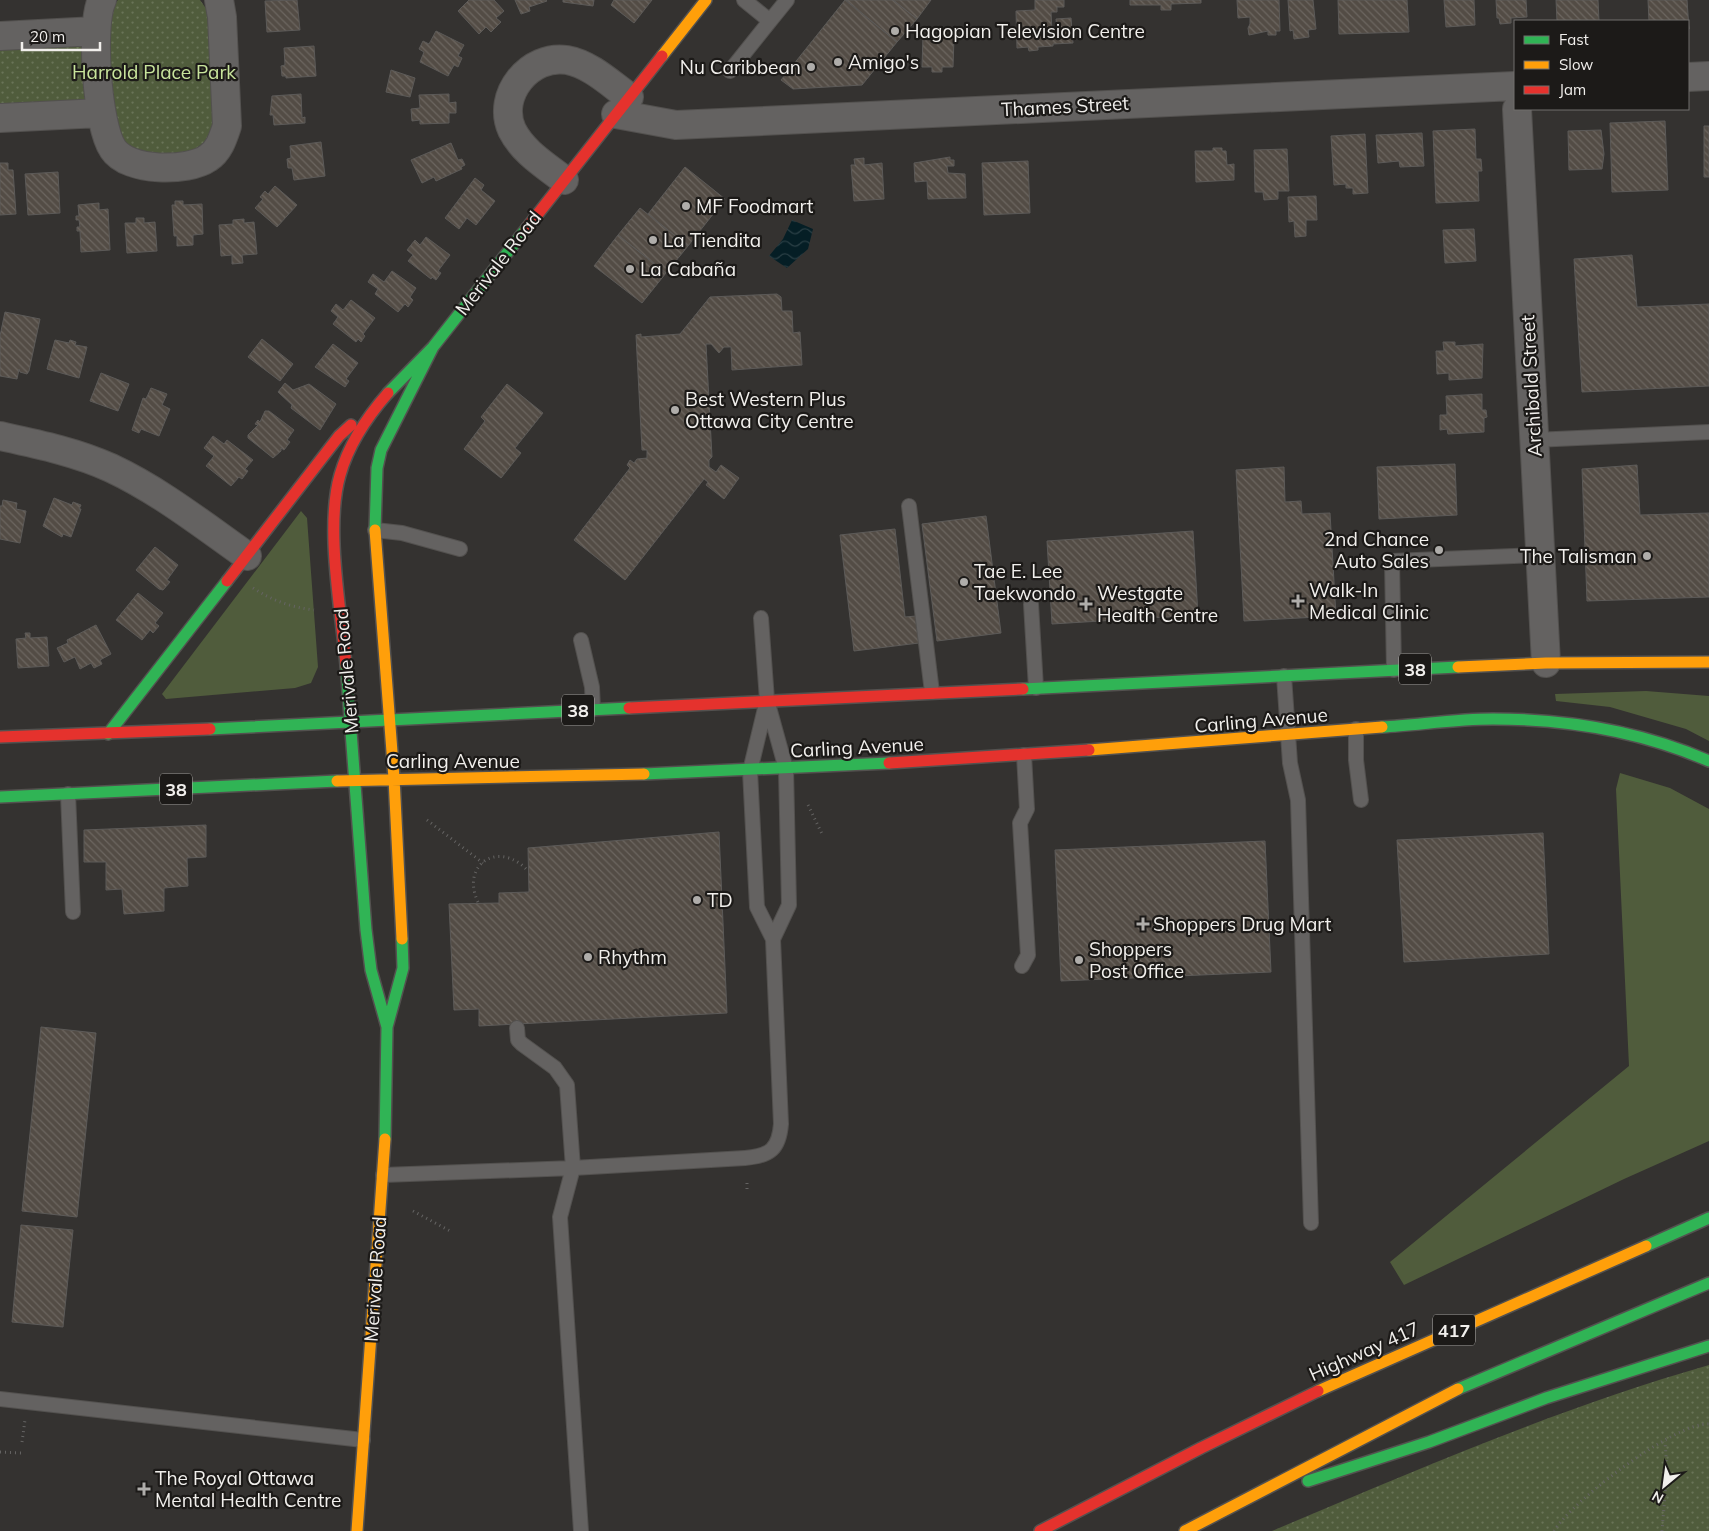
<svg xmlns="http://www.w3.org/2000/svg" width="1709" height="1531" viewBox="0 0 1709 1531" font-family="Mulish,sans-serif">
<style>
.green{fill:#505c3c}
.park{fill:url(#park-dots)}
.water{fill:url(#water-waves)}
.building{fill:url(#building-back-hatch);stroke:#5c5a58}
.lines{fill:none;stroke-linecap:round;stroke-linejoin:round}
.lane-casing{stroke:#53514f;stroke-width:16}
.street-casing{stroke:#53514f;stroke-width:30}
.fast-casing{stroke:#53514f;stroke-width:14}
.slow-casing{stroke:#53514f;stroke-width:14}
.jam-casing{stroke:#53514f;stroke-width:14}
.path{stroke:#656463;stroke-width:3;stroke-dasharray:1 4;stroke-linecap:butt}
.lane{stroke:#646261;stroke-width:14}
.street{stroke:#646261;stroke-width:28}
.fast{stroke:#30b455;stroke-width:11}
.slow{stroke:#ff9f0a;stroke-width:11}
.jam{stroke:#e5322d;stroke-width:11}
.poi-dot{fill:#afadaa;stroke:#1c1a18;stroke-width:2}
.labels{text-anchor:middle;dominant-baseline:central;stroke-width:4.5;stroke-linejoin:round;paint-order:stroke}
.shield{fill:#1c1a18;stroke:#b1afac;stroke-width:1}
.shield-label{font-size:18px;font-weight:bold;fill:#f1efec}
.poi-label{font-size:19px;fill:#f1efec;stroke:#1c1a18;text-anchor:start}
.park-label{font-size:19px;fill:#c8e49c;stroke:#1c1a18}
.street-label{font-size:19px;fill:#f1efec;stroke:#1c1a18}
</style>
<defs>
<pattern id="park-dots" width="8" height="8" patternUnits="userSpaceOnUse" patternTransform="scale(1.25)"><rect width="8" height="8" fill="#505c3c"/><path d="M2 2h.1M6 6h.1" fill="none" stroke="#6a7458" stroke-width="1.8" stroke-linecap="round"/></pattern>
<pattern id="water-waves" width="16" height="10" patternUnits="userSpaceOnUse" patternTransform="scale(1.25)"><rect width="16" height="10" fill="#051e25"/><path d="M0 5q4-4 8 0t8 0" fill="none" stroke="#2a3f45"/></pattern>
<pattern id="building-back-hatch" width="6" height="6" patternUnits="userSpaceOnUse" patternTransform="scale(1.25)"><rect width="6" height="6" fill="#534c45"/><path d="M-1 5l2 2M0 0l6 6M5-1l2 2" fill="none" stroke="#6c6660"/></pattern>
</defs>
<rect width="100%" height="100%" fill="#343230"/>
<!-- green -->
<path class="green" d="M 301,511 L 307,518 L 318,667 L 311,683 L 295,688 L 166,699 L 162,694 Z
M 1646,691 L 1709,696 L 1709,741 L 1686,729 L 1610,707 L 1556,701 L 1555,694 Z
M 1620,773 L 1670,788 L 1709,809 L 1709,1141 L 1624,1179 L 1404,1285 L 1390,1262 L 1629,1066 L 1616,789 Z"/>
<!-- park -->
<path class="park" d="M 118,0 L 200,0 L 210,14 L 216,120 L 208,139 L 193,151 L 146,156 L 125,147 L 113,128 L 0,113 L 0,44 L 104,39 L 113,6 Z
M 1709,1365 L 1709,1531 L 1272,1531 C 1416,1470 1559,1408 1709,1365 Z"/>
<!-- water -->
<path class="water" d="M 792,220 L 813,229 L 808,249 L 787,268 L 769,256 L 783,239 Z"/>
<!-- building -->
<path class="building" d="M 297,0 L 300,30 L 267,32 L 265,1 Z
M 469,0 L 494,0 L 504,11 L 496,18 L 501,22 L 491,32 L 486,27 L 479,34 L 458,11 Z
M 515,0 L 546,0 L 547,1 L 529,7 L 530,11 L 521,14 Z
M 563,0 L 594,0 L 593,6 L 563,2 Z
M 614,0 L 652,0 L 634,23 L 611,5 Z
M 845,0 L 897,42 L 862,85 L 793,89 L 781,80 Z
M 846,0 L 893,0 L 917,19 L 897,42 Z
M 893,0 L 931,0 L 917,19 Z
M 1035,0 L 1064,0 L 1064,7 L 1057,7 L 1057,12 L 1051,12 L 1052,32 L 1057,32 L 1056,19 L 1071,18 L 1073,43 L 1053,44 L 1053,46 L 1038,47 L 1038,50 L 1029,51 L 1028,47 L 1017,48 L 1016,11 L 1035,10 Z
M 1130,0 L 1201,0 L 1201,3 L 1171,4 L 1171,10 L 1161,10 L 1161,5 L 1130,5 Z
M 1237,0 L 1279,0 L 1280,31 L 1276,31 L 1276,35 L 1268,35 L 1268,31 L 1249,35 L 1248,28 L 1250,24 L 1250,17 L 1238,18 Z
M 1288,0 L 1313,0 L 1316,29 L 1308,30 L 1309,37 L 1294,39 L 1293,30 L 1290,31 Z
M 1338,0 L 1407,0 L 1409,32 L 1339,34 Z
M 1444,0 L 1474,0 L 1475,25 L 1446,27 Z
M 1496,0 L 1526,0 L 1527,17 L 1511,18 L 1511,23 L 1500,24 L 1499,18 L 1497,18 Z
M 1556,0 L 1598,0 L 1599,21 L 1557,21 Z
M 1648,0 L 1687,0 L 1689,29 L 1688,21 L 1649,21 Z
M 436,31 L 464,45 L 458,56 L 462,58 L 458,67 L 454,65 L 448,76 L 420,62 L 424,52 L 419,49 L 423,41 L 429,44 Z
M 923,36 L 954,38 L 953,67 L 942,67 L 942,72 L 932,72 L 932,67 L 922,67 Z
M 314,46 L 316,76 L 286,78 L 286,76 L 282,76 L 281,66 L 285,65 L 284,48 Z
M 391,70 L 415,78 L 410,97 L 386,92 Z
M 301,94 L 302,118 L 305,117 L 305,123 L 274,125 L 273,115 L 270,115 L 272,96 Z
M 449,94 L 449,103 L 456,102 L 456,113 L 449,113 L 449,123 L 420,124 L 420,120 L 412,121 L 411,109 L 420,108 L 419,95 Z
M 1665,121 L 1668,190 L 1612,192 L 1610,123 Z
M 1704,126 L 1709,126 L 1709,177 L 1704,177 Z
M 1475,129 L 1476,159 L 1481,159 L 1482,171 L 1478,171 L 1479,201 L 1436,203 L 1433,131 Z
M 1601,130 L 1604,154 L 1602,169 L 1569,170 L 1568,131 Z
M 1422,133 L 1424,166 L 1400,167 L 1399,161 L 1378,163 L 1376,135 Z
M 1365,134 L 1368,193 L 1353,194 L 1353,188 L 1346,188 L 1346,184 L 1334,185 L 1331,136 Z
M 321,142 L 325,176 L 294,180 L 292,168 L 288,168 L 287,159 L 291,158 L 290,146 Z
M 451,143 L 458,160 L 462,159 L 465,165 L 461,167 L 462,169 L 436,181 L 434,177 L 422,183 L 411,160 Z
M 1213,148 L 1222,148 L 1222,151 L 1226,151 L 1227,165 L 1234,164 L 1234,180 L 1196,182 L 1195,151 L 1213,151 Z
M 1287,149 L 1289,191 L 1278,191 L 1278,199 L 1264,200 L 1263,192 L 1255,192 L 1254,150 Z
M 950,157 L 950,160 L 954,160 L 954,166 L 947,166 L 948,173 L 965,174 L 966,198 L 928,199 L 927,181 L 915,182 L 914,163 Z
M 864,158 L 864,165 L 882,163 L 884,199 L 854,201 L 851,165 L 855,165 L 854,159 Z
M 1028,161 L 1030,213 L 984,215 L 982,163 Z
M 0,163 L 8,163 L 8,170 L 13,170 L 16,214 L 0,215 Z
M 685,167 L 725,199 L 688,246 L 648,214 Z
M 58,172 L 60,213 L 28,215 L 25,174 Z
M 475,178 L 484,185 L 481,190 L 495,201 L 476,225 L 467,218 L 459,229 L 445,218 Z
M 275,186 L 297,205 L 277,227 L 255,208 L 263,199 L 260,197 L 265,191 L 268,194 Z
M 1316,196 L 1317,220 L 1306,220 L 1306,236 L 1295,237 L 1294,221 L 1289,222 L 1288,197 Z
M 175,201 L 183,201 L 183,205 L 202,204 L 203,234 L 193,235 L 193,245 L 177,246 L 177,236 L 174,236 L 172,205 L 175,205 Z
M 99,203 L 99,210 L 108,209 L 110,250 L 81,252 L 80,231 L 77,231 L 77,227 L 80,227 L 79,220 L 76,220 L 76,216 L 79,216 L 78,205 Z
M 640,208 L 688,246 L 666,273 L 618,235 Z
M 136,218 L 144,218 L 144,223 L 155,222 L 157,251 L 127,253 L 125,223 L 136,223 Z
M 244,219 L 244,223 L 254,222 L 257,254 L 242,255 L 243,263 L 232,264 L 232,255 L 221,256 L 219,225 L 233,224 L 233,220 Z
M 1474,229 L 1476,261 L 1445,263 L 1443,230 Z
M 618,235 L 666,273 L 642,303 L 594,266 Z
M 426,237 L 450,255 L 438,271 L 441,273 L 436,280 L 432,277 L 431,279 L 408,261 L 413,255 L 407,250 L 415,240 L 420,245 Z
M 1632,255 L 1637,307 L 1709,304 L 1709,386 L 1582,392 L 1574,259 Z
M 392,271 L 416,288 L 410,297 L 413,300 L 408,307 L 405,304 L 398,312 L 375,294 L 378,289 L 368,282 L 373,274 L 384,282 Z
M 777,294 L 781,297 L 782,311 L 792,311 L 793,333 L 800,332 L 802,365 L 732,370 L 731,347 L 724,347 L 719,353 L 711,344 L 706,344 L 712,457 L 709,460 L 709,467 L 716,472 L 721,465 L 739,478 L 724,499 L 706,485 L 708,482 L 704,479 L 625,580 L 574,540 L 630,468 L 627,465 L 630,460 L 634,463 L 637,459 L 647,458 L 647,450 L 642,450 L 636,335 L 641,334 L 641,337 L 680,334 L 710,297 Z
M 351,300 L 375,318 L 363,334 L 365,336 L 361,342 L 358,339 L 356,342 L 333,324 L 338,317 L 331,311 L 336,304 L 343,310 Z
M 5,312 L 40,319 L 29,371 L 27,374 L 20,372 L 19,369 L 17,379 L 0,376 L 0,336 Z
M 262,339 L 293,364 L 280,381 L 248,357 Z
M 55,340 L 69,343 L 70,340 L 76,342 L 75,345 L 87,347 L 79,378 L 47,369 Z
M 1443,342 L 1455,342 L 1455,346 L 1483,344 L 1482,378 L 1449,380 L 1449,373 L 1437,374 L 1436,351 L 1444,351 Z
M 333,344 L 358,363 L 346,379 L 349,381 L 345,387 L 315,367 Z
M 101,373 L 129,384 L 118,411 L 90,401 Z
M 285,383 L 293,390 L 309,384 L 336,404 L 320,430 L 291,408 L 292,405 L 278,392 Z
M 507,384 L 543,413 L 515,448 L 521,453 L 501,478 L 464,449 L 485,421 L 481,417 Z
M 151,388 L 167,394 L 162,405 L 170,409 L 159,436 L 141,429 L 139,433 L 132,430 L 143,398 L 146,399 Z
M 1482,394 L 1482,410 L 1486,410 L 1487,417 L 1484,418 L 1484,432 L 1448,434 L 1447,429 L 1440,430 L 1440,415 L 1447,415 L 1446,396 Z
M 265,411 L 269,411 L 294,430 L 287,440 L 290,442 L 284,450 L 281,448 L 281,451 L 273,458 L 248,438 L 248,435 L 258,425 L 255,424 L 258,420 L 260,422 Z
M 213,436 L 224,444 L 227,440 L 253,460 L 245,469 L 248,471 L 242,479 L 239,477 L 231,486 L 206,466 L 214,456 L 204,448 Z
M 1455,464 L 1457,515 L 1379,519 L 1377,467 Z
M 1637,465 L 1640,515 L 1709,513 L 1709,597 L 1587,601 L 1582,469 Z
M 1284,467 L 1285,502 L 1301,501 L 1302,514 L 1330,513 L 1336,616 L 1244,621 L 1236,470 Z
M 54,498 L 72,505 L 73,502 L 81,505 L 79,509 L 81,509 L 71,537 L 63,534 L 62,537 L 43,526 Z
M 3,500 L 17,503 L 16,509 L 26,511 L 20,543 L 0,539 L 0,506 L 2,506 Z
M 986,516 L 1001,633 L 937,641 L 922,524 Z
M 895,529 L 905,617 L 916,616 L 919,643 L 854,651 L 840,535 Z
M 1193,531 L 1198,615 L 1052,624 L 1047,541 Z
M 155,547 L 178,565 L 167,580 L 170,582 L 163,590 L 159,589 L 136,570 Z
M 138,593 L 163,613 L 155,623 L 159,626 L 153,633 L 150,630 L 142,640 L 116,620 Z
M 96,625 L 111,654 L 100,660 L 102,664 L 94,668 L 91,663 L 80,669 L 75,657 L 64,662 L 57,648 L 68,643 L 67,640 Z
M 25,633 L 30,633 L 30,638 L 47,637 L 49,666 L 18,668 L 16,639 L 26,638 Z
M 206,825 L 206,857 L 187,858 L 188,886 L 164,888 L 164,911 L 124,914 L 122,889 L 106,890 L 106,862 L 84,862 L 84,830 Z
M 719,832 L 727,1013 L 479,1026 L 479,1009 L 454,1010 L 449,904 L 499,903 L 499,893 L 529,892 L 528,848 Z
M 1543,833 L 1549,954 L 1404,962 L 1397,840 Z
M 1265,841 L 1271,972 L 1061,981 L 1055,850 Z
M 41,1027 L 96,1033 L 77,1217 L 22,1211 Z
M 21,1225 L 73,1230 L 63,1327 L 12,1322 Z"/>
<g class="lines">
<!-- lane casing -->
<g class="lane-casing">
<path id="lane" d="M 744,0 L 770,21 L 787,0
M 730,71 L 770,21
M 1534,440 L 1709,432
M 909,506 L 932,692
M 375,530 L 402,533 L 460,549
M 1031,604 L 1036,688
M 761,618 L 767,700 L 786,769 L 789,905 L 773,939
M 581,640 L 592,687 L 593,709
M 1394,670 L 1392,561 L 1540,555
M 1284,676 L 1290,763 L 1298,800 L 1311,1223
M 1356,729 L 1356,760 L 1361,800
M 68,794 L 73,912
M 1022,966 L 1028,955 L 1020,823 L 1027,809 L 1024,755
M 517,1028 L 518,1040 L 522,1044 L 555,1068 L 567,1085 L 573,1168 L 560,1217 L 581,1531
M 383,1175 L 573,1168 L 745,1158 C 770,1156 779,1149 781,1124 L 773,939 L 757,907 L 750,771 L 767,700
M 0,1399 L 363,1440"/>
</g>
<!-- street casing -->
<g class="street-casing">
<path id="street" d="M 102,0 C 90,24 97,126 113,149 C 128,172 188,172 208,158 C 219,151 223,138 227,126 L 222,17 L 219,0
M 0,36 L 96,31
M 1688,77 L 1709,76
M 1517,109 L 1546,663
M 616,114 L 676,125 L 1515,86
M 0,118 L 100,113
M 564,180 C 545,165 523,152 512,130 C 496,95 530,54 567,60 C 590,64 611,84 629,97
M 0,436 C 37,444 76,452 111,468 C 160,491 203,525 247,556"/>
</g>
<!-- fast casing -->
<g class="fast-casing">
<path id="fast" d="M 388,393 L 433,347 L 526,229
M 375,530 L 377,468 L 381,450 L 433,347
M 346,665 L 366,930 L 371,970 L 387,1027
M 1023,689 L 1458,667
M 1382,727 C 1418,725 1456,719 1493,719 C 1568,719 1640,731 1709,761
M 210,729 L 629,708
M 108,734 L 227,581
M 644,774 L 889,763
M 0,797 L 337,781
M 385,1139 L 387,1027 L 403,968 L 402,939
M 1646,1246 L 1709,1218
M 1458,1389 L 1709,1283
M 1308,1481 L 1429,1442 L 1546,1398 L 1709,1346"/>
</g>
<!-- slow casing -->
<g class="slow-casing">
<path id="slow" d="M 662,56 L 706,0
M 375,530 L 394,778 L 402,939
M 1458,667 L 1546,663 L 1709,662
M 1089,750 L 1382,727
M 337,781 L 644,774
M 1318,1391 L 1646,1246
M 357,1531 L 385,1139
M 1185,1531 L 1458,1389"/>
</g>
<!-- jam casing -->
<g class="jam-casing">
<path id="jam" d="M 526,229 L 662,56
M 227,581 L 339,436 L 351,425
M 346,665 C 341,610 325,527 340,475 C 349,443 367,417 388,393
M 629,708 L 1023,689
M 0,737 L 210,729
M 889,763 L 1089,750
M 1040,1531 L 1201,1448 L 1318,1391"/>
</g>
<!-- path -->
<path class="path" d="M 253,588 C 273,601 291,607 314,610
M 808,805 L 822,834
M 427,820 L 483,863
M 478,902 C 460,864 499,840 527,870
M 747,1189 L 747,1182
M 413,1211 L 452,1232
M 22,1442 L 25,1420
M 0,1452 L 21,1453
M 1554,1531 C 1572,1501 1675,1422 1709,1424
M 1662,1531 L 1667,1471 L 1665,1441"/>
<!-- lane -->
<use href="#lane" class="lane"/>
<!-- street -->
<use href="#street" class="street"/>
<!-- fast -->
<use href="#fast" class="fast"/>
<!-- slow -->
<use href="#slow" class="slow"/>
<!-- jam -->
<use href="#jam" class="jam"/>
</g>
<!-- markers -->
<g class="poi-dot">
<circle cx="895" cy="31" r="5"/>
<circle cx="838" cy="62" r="5"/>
<circle cx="811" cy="67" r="5"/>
<circle cx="686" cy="206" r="5"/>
<circle cx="653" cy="240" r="5"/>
<circle cx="630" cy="269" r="5"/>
<circle cx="675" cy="410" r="5"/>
<circle cx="1439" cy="550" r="5"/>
<circle cx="1647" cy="556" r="5"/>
<circle cx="964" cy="582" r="5"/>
<path d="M1295.5 593.5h5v5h5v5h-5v5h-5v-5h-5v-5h5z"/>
<path d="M1083.5 596.5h5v5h5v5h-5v5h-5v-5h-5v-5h5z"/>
<circle cx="697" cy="900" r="5"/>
<path d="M1140.5 916.5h5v5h5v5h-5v5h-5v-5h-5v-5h5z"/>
<circle cx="588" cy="957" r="5"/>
<circle cx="1079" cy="960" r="5"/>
<path d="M141.5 1481.5h5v5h5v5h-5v5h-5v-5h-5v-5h5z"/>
</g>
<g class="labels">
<!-- shield labels -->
<g class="shield">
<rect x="1399" y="653.5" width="32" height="31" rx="4"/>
<rect x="562" y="694.5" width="32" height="31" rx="4"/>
<rect x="160" y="773.5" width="32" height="31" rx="4"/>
<rect x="1433" y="1314.5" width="42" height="31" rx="4"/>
</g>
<g class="shield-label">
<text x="1415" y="669">38</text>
<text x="578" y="710">38</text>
<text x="176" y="789">38</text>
<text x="1454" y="1330">417</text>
</g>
<!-- poi labels -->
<g class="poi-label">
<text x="905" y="31">Hagopian Television Centre</text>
<text x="848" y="62">Amigo's</text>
<text x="801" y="67" text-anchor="end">Nu Caribbean</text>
<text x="696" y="206">MF Foodmart</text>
<text x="663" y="240">La Tiendita</text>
<text x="640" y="269">La Cabaña</text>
<text x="685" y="399">Best Western Plus<tspan x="685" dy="22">Ottawa City Centre</tspan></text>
<text x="1429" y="539" text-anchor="end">2nd Chance<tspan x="1429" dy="22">Auto Sales</tspan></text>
<text x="1637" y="556" text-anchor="end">The Talisman</text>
<text x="974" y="571">Tae E. Lee<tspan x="974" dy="22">Taekwondo</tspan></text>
<text x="1309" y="590">Walk-In<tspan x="1309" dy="22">Medical Clinic</tspan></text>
<text x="1097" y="593">Westgate<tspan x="1097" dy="22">Health Centre</tspan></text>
<text x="707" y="900">TD</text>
<text x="1153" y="924">Shoppers Drug Mart</text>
<text x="1089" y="949">Shoppers<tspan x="1089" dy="22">Post Office</tspan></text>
<text x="598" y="957">Rhythm</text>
<text x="155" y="1478">The Royal Ottawa<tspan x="155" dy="22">Mental Health Centre</tspan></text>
</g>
<!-- park labels -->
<g class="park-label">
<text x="154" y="72">Harrold Place Park</text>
</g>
<!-- street labels -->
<g class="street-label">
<text transform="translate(1065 106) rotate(-3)">Thames Street</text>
<text transform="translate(498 263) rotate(-52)">Merivale Road</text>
<text transform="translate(1531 386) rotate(-93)">Archibald Street</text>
<text transform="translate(346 671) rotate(-95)">Merivale Road</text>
<text transform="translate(1261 720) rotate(-5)">Carling Avenue</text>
<text transform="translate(857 747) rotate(-3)">Carling Avenue</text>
<text x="453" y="761">Carling Avenue</text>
<text transform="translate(375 1279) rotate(-86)">Merivale Road</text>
<text transform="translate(1364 1351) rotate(-24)">Highway 417</text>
</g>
</g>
<!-- legend -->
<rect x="1514" y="20" width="175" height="90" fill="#1c1a18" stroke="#716f6d"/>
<rect x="1524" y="36" width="25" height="8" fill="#30b455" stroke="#716f6d"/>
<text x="1559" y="45" font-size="15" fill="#f1efec">Fast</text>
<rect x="1524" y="61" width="25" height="8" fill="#ff9f0a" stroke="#716f6d"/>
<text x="1559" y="70" font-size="15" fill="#f1efec">Slow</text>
<rect x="1524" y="86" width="25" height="8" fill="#e5322d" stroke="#716f6d"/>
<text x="1559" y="95" font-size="15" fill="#f1efec">Jam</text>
<!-- north arrow -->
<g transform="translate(1664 1486) rotate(209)" stroke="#1c1a18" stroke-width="4" paint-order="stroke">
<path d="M0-4L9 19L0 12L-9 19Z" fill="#f1efec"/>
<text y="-8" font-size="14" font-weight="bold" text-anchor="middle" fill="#f1efec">N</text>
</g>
<!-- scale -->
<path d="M22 42v8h78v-8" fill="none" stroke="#f1efec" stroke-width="2.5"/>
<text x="30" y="42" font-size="15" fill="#f1efec" stroke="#1c1a18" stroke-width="4" paint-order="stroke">20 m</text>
</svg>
